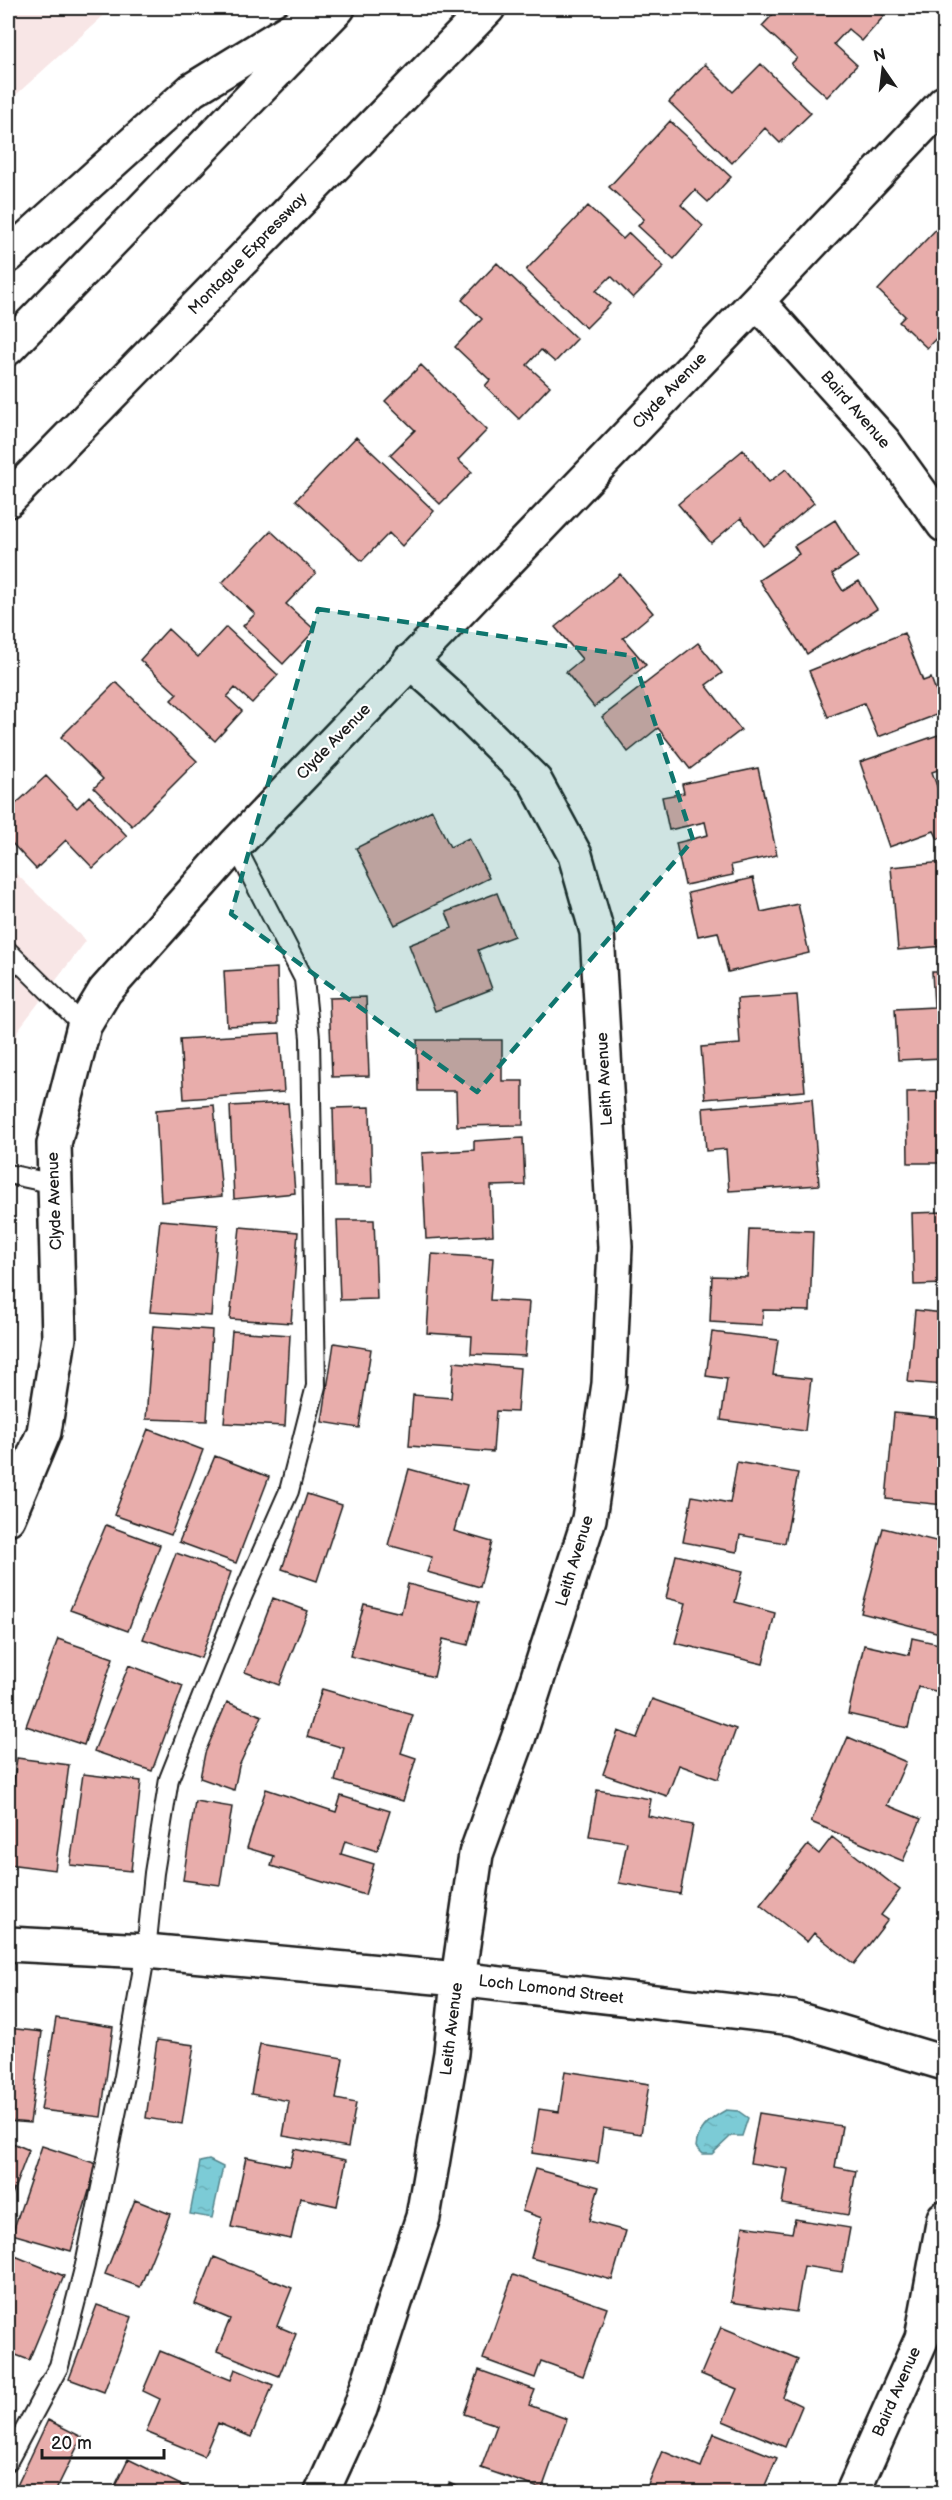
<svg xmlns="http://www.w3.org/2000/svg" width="952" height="2500" viewBox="0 0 952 2500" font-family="'Balsamiq Sans',sans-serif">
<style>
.built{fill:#f8e6e6}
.water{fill:url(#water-ripples);stroke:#55858c;stroke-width:1.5}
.building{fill:#e8adab;stroke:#1c1c1c;stroke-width:1.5}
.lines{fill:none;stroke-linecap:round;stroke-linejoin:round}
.service-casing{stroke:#1c1c1c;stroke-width:22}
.minor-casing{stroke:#1c1c1c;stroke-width:38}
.trunk-casing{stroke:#1c1c1c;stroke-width:38}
.service{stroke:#fff;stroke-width:18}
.minor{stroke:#fff;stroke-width:33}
.trunk{stroke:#fff;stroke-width:33}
.marked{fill:#0f766e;fill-opacity:0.2;stroke:#0f766e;stroke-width:4.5;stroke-dasharray:12 8;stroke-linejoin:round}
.labels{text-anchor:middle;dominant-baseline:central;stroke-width:4.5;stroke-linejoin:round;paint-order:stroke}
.street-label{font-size:16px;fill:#1c1c1c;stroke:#fff}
</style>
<defs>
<pattern id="water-ripples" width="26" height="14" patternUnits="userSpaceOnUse" patternTransform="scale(1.5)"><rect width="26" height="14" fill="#7bcbd6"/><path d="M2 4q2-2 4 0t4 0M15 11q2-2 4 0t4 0" fill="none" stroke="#6aaeb7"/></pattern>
</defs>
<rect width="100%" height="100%" fill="#fff"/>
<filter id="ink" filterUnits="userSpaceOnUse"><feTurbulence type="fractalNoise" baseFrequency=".0167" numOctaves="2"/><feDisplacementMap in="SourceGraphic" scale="12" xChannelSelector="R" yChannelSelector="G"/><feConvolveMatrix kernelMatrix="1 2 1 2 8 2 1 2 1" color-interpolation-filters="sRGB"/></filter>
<g filter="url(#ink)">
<!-- built -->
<path class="built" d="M 8,8 L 112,8 L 8,102 Z
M 8,866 L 86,941 L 18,1030 L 8,1081 Z"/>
<!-- water -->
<path class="water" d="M 726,2110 L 738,2111 L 748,2118 L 742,2136 L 731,2136 L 712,2154 L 703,2154 L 696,2147 C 697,2129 711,2118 726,2110 Z
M 209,2160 L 223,2167 L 212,2218 L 190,2214 L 200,2162 Z"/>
<!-- building -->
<path class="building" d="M 779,8 L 875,8 L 884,16 L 862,41 L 848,29 L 834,44 L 857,65 L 827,97 L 791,64 L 797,58 L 762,26 Z
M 705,64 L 733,92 L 761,64 L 811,113 L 780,143 L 765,128 L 732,163 L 669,102 Z
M 670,121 L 731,177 L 708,202 L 695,190 L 681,205 L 703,226 L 674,259 L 638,226 L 644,219 L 609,187 Z
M 588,206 L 623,239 L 629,233 L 664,267 L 633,298 L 611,276 L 596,291 L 610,304 L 586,328 L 526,270 Z
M 944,221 L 944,330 L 927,348 L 899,322 L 905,316 L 878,290 Z
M 497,263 L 577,339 L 555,362 L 541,350 L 527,365 L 550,386 L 519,419 L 485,386 L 490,380 L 455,347 L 482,319 L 462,300 Z
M 421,365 L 487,430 L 458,460 L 472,472 L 440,504 L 390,455 L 415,430 L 385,401 Z
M 356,437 L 434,511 L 402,546 L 389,533 L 362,561 L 296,500 Z
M 743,450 L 769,482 L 786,469 L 814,503 L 763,546 L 741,518 L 711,543 L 678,504 Z
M 835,520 L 858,557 L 832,574 L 843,591 L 859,581 L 877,609 L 807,654 L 759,580 L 799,554 L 794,546 Z
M 271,531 L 316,573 L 286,604 L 315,630 L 283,664 L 243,626 L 255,614 L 222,583 Z
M 620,574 L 653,613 L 623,638 L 646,665 L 594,707 L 566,672 L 582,659 L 555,627 Z
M 226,627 L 278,675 L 252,703 L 235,688 L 227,697 L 242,711 L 215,741 L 171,700 L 177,694 L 140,660 L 168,629 L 198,657 Z
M 904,633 L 923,681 L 931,678 L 944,712 L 878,737 L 864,703 L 828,717 L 809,671 Z
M 698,643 L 722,673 L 706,685 L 741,730 L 690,769 L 658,728 L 628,752 L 602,717 Z
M 116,682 L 197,761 L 132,826 L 94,788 L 103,779 L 61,737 Z
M 938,735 L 944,752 L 944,768 L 932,772 L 939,792 L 944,790 L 944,836 L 938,839 L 934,831 L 889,847 L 860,762 Z
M 758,768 L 777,855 L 731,865 L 733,875 L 685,885 L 676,843 L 708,835 L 705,822 L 669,830 L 662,797 L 684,793 L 682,784 Z
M 46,776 L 77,808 L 89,796 L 127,836 L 93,868 L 66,840 L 36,869 L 8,839 L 8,811 Z
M 432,810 L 450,847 L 469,838 L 489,878 L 395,925 L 356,848 Z
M 944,862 L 944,946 L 898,950 L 891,867 Z
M 753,878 L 761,912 L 798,904 L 809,953 L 728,972 L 718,932 L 698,936 L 688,893 Z
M 497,893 L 514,936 L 478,950 L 492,989 L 435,1011 L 409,945 L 452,928 L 446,912 Z
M 277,968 L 278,1024 L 227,1026 L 224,971 Z
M 932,972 L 944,972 L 944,1058 L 898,1060 L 895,1009 L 934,1007 Z
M 797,995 L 805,1091 L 705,1099 L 701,1047 L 740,1044 L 737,999 Z
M 366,997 L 369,1076 L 332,1077 L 329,998 Z
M 280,1033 L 284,1092 L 184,1099 L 180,1039 Z
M 417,1040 L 502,1040 L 502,1081 L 523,1081 L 523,1125 L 457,1126 L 456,1091 L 418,1091 Z
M 944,1091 L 944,1163 L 908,1163 L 907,1092 Z
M 812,1099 L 819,1185 L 729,1191 L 726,1149 L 706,1151 L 703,1108 Z
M 288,1103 L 295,1193 L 234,1199 L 230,1106 Z
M 214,1105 L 222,1196 L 161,1202 L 156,1110 Z
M 370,1107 L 372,1187 L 335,1187 L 333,1108 Z
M 523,1138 L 525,1185 L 491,1186 L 493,1235 L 426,1239 L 422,1153 L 474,1150 L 474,1141 Z
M 944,1212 L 944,1284 L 914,1285 L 912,1213 Z
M 160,1220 L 218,1225 L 211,1316 L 150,1312 Z
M 337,1220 L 374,1220 L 377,1299 L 340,1300 Z
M 240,1227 L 298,1232 L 291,1323 L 230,1319 Z
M 749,1229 L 813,1231 L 810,1311 L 763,1310 L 762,1325 L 710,1322 L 712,1276 L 747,1277 Z
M 432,1254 L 493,1258 L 490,1300 L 529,1302 L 525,1356 L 471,1354 L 472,1336 L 427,1333 Z
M 915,1310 L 944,1313 L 944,1385 L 908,1382 Z
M 153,1326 L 212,1330 L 207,1421 L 146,1419 Z
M 232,1331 L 290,1335 L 285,1426 L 224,1423 Z
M 712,1332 L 778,1340 L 773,1375 L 811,1379 L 805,1431 L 721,1420 L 727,1379 L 706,1376 Z
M 334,1343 L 371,1349 L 359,1428 L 322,1422 Z
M 454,1362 L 520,1368 L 517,1412 L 496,1411 L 493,1452 L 409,1446 L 413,1395 L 451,1398 Z
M 894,1413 L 944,1418 L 944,1505 L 886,1499 Z
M 148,1429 L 203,1450 L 171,1535 L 114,1515 Z
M 215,1456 L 269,1477 L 236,1563 L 179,1542 Z
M 737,1462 L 798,1473 L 785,1543 L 740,1535 L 737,1552 L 683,1542 L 692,1496 L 730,1503 Z
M 409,1469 L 467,1485 L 454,1531 L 492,1542 L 480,1587 L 427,1572 L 432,1557 L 388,1545 Z
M 307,1494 L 342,1505 L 317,1581 L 282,1569 Z
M 106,1525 L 160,1545 L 128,1631 L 70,1610 Z
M 883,1528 L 944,1543 L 944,1634 L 861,1613 Z
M 176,1553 L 231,1572 L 201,1658 L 143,1639 Z
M 676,1555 L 743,1571 L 735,1602 L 775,1613 L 763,1664 L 675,1643 L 686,1603 L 666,1598 Z
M 408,1584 L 479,1602 L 468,1645 L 443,1639 L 434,1677 L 350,1656 L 364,1604 L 401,1613 Z
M 273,1598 L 308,1611 L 279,1685 L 245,1672 Z
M 912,1638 L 944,1645 L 944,1693 L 918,1687 L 908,1728 L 848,1714 L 864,1645 L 909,1655 Z
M 58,1639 L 113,1658 L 84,1745 L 26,1726 Z
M 129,1665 L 183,1686 L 152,1771 L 94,1751 Z
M 322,1689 L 413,1715 L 401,1753 L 416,1758 L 403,1801 L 335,1781 L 344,1748 L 307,1737 Z
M 652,1699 L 736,1729 L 718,1779 L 679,1765 L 667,1796 L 603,1774 L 618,1731 L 637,1738 Z
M 227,1702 L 262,1716 L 239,1766 L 234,1790 L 200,1778 L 205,1753 Z
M 848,1737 L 906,1762 L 887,1805 L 921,1819 L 903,1861 L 811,1822 Z
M 17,1758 L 69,1765 L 55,1870 L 8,1864 L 8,1823 Z
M 83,1774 L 141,1781 L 131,1871 L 70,1865 Z
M 266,1789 L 336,1812 L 341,1796 L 390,1811 L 377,1851 L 345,1841 L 341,1854 L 374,1864 L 365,1895 L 271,1866 L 274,1856 L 247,1848 Z
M 597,1790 L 651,1799 L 648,1816 L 693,1825 L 680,1894 L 619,1883 L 627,1842 L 589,1836 Z
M 195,1801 L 232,1807 L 220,1885 L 183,1880 Z
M 832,1837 L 900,1890 L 881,1915 L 888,1920 L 854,1964 L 814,1933 L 807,1942 L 760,1905 L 808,1845 L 819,1854 Z
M 56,2018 L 113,2027 L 101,2117 L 41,2110 Z
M 8,2028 L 42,2032 L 30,2123 L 8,2121 Z
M 157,2040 L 194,2045 L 182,2124 L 146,2118 Z
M 260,2044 L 343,2058 L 336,2099 L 356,2103 L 348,2147 L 283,2136 L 289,2101 L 251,2094 Z
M 565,2071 L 649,2084 L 641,2134 L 603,2128 L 598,2163 L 532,2153 L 539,2109 L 559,2112 Z
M 759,2113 L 842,2126 L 835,2167 L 856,2171 L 848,2215 L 782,2204 L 788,2169 L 750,2163 Z
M 8,2141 L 29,2150 L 8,2205 Z
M 42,2146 L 97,2164 L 71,2251 L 12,2234 Z
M 294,2149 L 346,2160 L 337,2206 L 300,2198 L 291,2239 L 231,2227 L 246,2157 L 290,2166 Z
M 535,2169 L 599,2187 L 589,2221 L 626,2231 L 612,2280 L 531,2258 L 542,2218 L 522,2211 Z
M 135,2200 L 170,2214 L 140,2287 L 105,2274 Z
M 795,2219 L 850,2228 L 842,2272 L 804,2266 L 796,2312 L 731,2302 L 743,2226 L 792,2233 Z
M 10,2254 L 64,2276 L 29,2360 L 8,2352 L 8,2260 Z
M 214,2257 L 292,2288 L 277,2326 L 296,2334 L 279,2376 L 217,2351 L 230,2319 L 195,2304 Z
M 513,2275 L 607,2308 L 583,2376 L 541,2361 L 535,2378 L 483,2359 Z
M 97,2305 L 132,2317 L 104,2392 L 69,2379 Z
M 721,2327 L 798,2359 L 783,2397 L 802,2406 L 785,2447 L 723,2421 L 737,2389 L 701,2374 Z
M 160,2351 L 231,2380 L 235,2369 L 273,2385 L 251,2437 L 218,2423 L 204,2456 L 146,2432 L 160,2399 L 143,2391 Z
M 479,2370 L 535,2390 L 529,2405 L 567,2419 L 542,2489 L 481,2468 L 497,2425 L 464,2414 Z
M 48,2420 L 82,2437 L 55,2492 L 14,2492 Z
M 714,2433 L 777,2458 L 762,2492 L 645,2492 L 662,2451 L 701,2467 Z
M 128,2459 L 189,2489 L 187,2492 L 108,2492 L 112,2492 Z
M 449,2483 L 469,2492 L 445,2492 Z"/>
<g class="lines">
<!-- service casing -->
<g class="service-casing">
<path id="service" d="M 8,951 L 84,1026
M 8,1174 L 55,1184
M 8,2461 L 59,2366 L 85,2265 L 124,2076 L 146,1951 L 154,1873 L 169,1779 L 238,1606 L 289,1491 L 316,1386 L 310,1038 L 304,979 L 235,845"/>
</g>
<!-- minor casing -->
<g class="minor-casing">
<path id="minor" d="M 757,301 L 884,442 L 944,525
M 8,1518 L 44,1432 L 59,1338 L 54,1144 L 84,1026 L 105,991 L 235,845 L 757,301 L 944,103
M 8,1944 L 146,1951 L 458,1979 L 793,2018 L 944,2063
M 322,2492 L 360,2409 L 423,2217 L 451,2053 L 458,1979 L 476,1854 L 519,1736 L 589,1519 L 609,1384 L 615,1247 L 597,932 L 575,855 L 535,781 L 449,696 L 410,661
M 853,2492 L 922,2338 L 944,2218"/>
</g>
<!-- trunk casing -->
<g class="trunk-casing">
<path id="trunk" d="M 8,256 L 192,90 L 313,16
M 8,348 L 338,8
M 8,500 L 488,8"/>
</g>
<!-- service -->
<use href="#service" class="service"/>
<!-- minor -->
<use href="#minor" class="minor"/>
<!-- trunk -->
<use href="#trunk" class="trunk"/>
</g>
</g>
<!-- marked area -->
<path class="marked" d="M 318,609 L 633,656 L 693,840 L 477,1092 L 231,914 Z"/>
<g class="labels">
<!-- street labels -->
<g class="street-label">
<text transform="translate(248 254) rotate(-46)">Montague Expressway</text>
<text transform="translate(670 391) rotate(-46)">Clyde Avenue</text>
<text transform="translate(855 410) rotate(49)">Baird Avenue</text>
<text transform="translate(334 742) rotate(-46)">Clyde Avenue</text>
<text transform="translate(605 1079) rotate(-93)">Leith Avenue</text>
<text transform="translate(55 1201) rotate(-92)">Clyde Avenue</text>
<text transform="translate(575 1561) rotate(-73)">Leith Avenue</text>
<text transform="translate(551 1990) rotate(7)">Loch Lomond Street</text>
<text transform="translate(452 2029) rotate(-83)">Leith Avenue</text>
<text transform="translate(897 2392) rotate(-66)">Baird Avenue</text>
</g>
</g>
<!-- margin -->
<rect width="952" height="2500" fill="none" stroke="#fff" stroke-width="30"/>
<rect x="15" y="15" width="922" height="2470" fill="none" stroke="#1c1c1c" stroke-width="2" filter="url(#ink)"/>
<!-- north arrow -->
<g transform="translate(883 69) rotate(346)" stroke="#ffffff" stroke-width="4.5" paint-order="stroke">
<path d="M0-4.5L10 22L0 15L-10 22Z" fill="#1c1c1c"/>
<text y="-9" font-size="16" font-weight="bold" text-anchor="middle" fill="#1c1c1c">N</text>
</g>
<!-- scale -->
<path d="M42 2449v9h122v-9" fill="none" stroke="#1c1c1c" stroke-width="3"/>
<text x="51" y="2449" font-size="18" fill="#1c1c1c" stroke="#ffffff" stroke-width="4.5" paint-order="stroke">20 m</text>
</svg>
